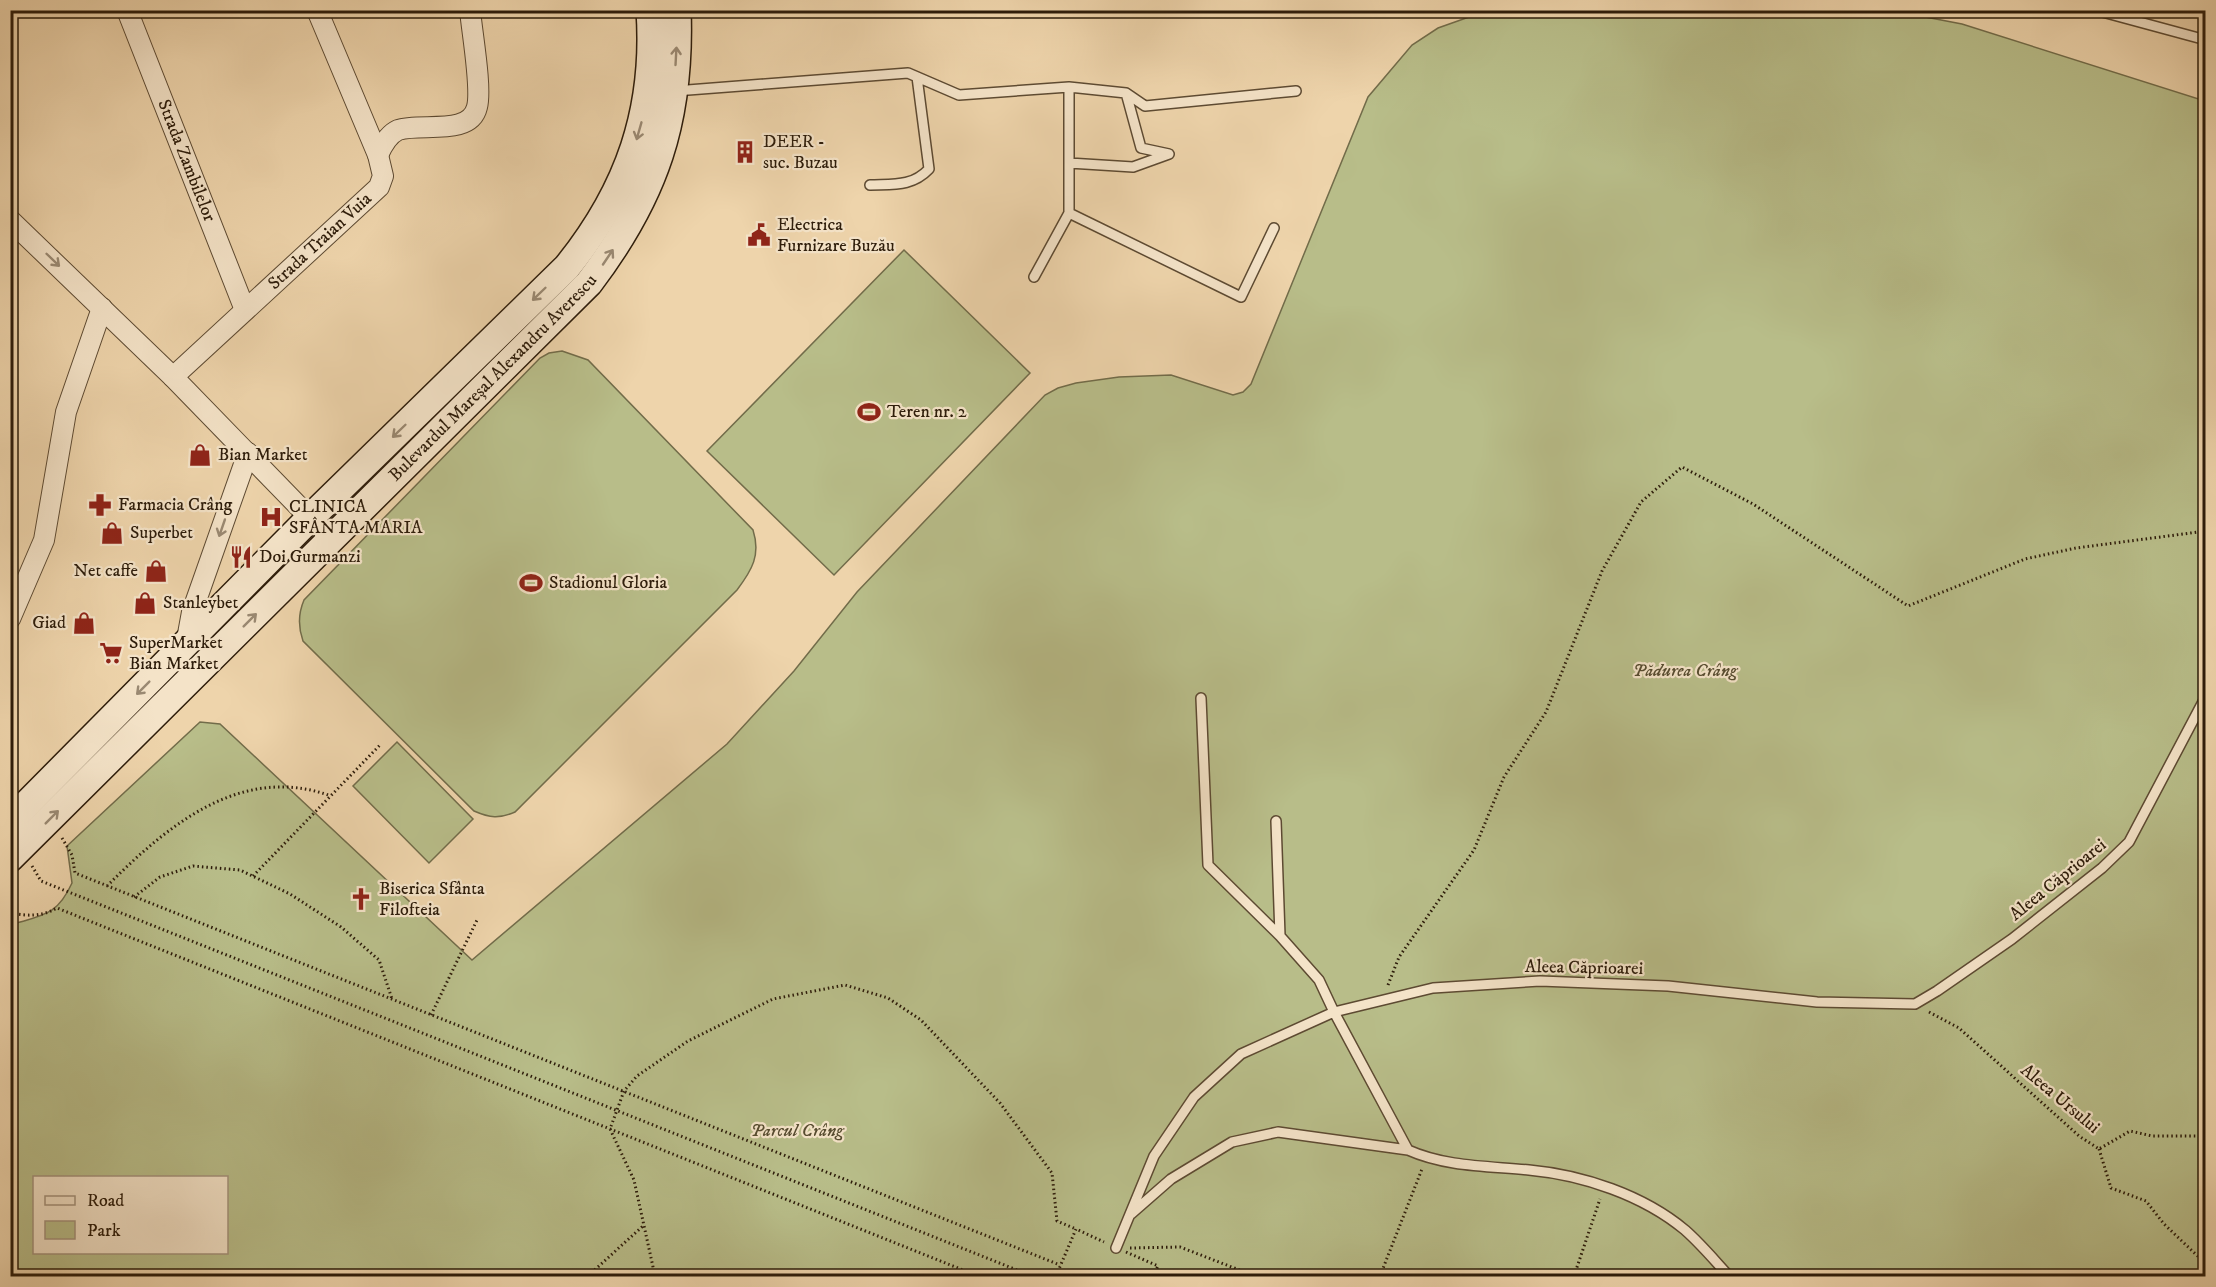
<svg xmlns="http://www.w3.org/2000/svg" width="2216" height="1287" viewBox="0 0 2216 1287" font-family="'IM FELL DW Pica',serif">
<style>
.green{fill:#b8bd89;stroke:#726c4a;stroke-width:1.5;fill-rule:evenodd}
.lines{fill:none;stroke-linecap:round;stroke-linejoin:round}
.service-casing{stroke:#5d4a32;stroke-width:12}
.minor-casing{stroke:#5d4a32;stroke-width:22}
.secondary-casing{stroke:#2d1c0a;stroke-width:30}
.path{stroke:#2d1c0a;stroke-width:3;stroke-dasharray:1.5 3;stroke-linecap:butt}
.service{stroke:#f4e3c8;stroke-width:9}
.minor{stroke:#f4e3c8;stroke-width:20}
.secondary{stroke:#f4e3c8;stroke-width:27}
.oneway{stroke:#9a8972}
.labels{text-anchor:middle;dominant-baseline:central;stroke-width:4.5;stroke-linejoin:round;paint-order:stroke}
.poi-label{font-size:18px;fill:#2d1c0a;stroke:#f4e3c8;text-anchor:start}
.street-label{font-size:18px;fill:#2d1c0a;stroke:#f4e3c8}
.park-label{font-size:18px;font-style:italic;fill:#574c30;stroke:#f4e3c8}
</style>
<rect width="100%" height="100%" fill="#eed4ab"/>
<filter id="stains"><feTurbulence type="fractalNoise" baseFrequency=".00333" numOctaves="4"/><feColorMatrix values="0 0 0 0 .2 0 0 0 0 .09 0 0 0 0 .02 0 0 0 .5 -.17"/></filter>
<radialGradient id="worn" r=".72"><stop offset=".6" stop-color="#630" stop-opacity="0"/><stop offset="1" stop-color="#630" stop-opacity=".3"/></radialGradient>
<!-- green -->
<path class="green" d="M 1508,10 L 1894,11 L 1962,24 L 2205,101 L 2205,1276 L 11,1276 L 10,925 C 43,915 57,916 72,883 L 67,846 L 200,722 L 220,724 L 472,960 L 727,744 L 794,671 L 857,592 L 1045,395 L 1058,388 L 1076,383 L 1119,377 L 1171,375 L 1233,395 L 1243,392 L 1251,384 L 1368,97 L 1412,45 L 1438,28 L 1469,17 ZM 34,1178 L 226,1178 L 226,1252 L 34,1252 Z
M 904,250 L 1030,373 L 834,575 L 707,451 Z
M 562,351 L 588,360 L 753,530 C 761,555 752,570 737,590 L 515,812 C 499,819 490,818 474,811 L 303,641 C 298,627 298,614 304,600 L 540,358 L 549,353 Z
M 397,742 L 473,819 L 429,863 L 353,786 Z"/>
<g class="lines">
<!-- service casing -->
<g class="service-casing">
<path id="service" d="M 2095,10 L 2206,40
M 675,91 L 908,73 L 959,95 L 1069,87 L 1126,93 L 1145,106 L 1296,91
M 1069,163 L 1133,167 L 1169,154 L 1141,148 L 1126,93
M 870,185 C 893,184 912,187 929,169 L 917,77
M 1069,213 L 1241,297 L 1274,228
M 1034,277 L 1069,213 L 1069,87
M 1201,698 L 1208,865 L 1280,936
M 1131,1214 L 1171,1179 L 1232,1142 L 1278,1132 L 1408,1150
M 1116,1248 L 1154,1156 L 1194,1097 L 1241,1054 L 1334,1012 L 1319,980 L 1280,936 L 1276,821
M 1729,1276 C 1715,1261 1701,1244 1685,1230 C 1643,1195 1583,1175 1529,1170 C 1488,1166 1446,1167 1408,1150 L 1334,1012 L 1433,988 L 1540,981 L 1668,986 L 1817,1002 L 1915,1004 L 1937,991 L 2012,939 L 2102,868 L 2129,842 L 2206,696"/>
</g>
<!-- minor casing -->
<g class="minor-casing">
<g id="minor">
<path id="s1" d="M 127,10 L 245,310"/>
<path d="M 378,155 C 382,146 389,134 398,130 C 420,122 470,137 477,107 C 482,88 472,33 470,10"/>
<path d="M 10,220 L 173,377 L 310,518 L 332,537"/>
<path id="s2" d="M 173,377 L 379,187 L 383,176 L 378,155 L 317,10"/>
<path d="M 10,619 L 44,540 L 66,412 L 102,308"/>
<path d="M 186,645 L 192,612 L 248,453"/>
</g>
</g>
<!-- secondary casing -->
<g class="secondary-casing">
<g id="secondary">
<path d="M 10,821 L 310,518 L 567,267 C 629,190 657,110 650,10"/>
<path id="s3" d="M 10,858 L 589,283 C 655,196 681,120 677,10"/>
</g>
</g>
<!-- path -->
<path class="path" d="M 62,838 L 72,855 L 75,873 L 1060,1265
M 32,866 L 41,881 L 1032,1276
M 253,876 L 381,744
M 107,886 C 167,826 241,763 331,796
M 134,897 L 160,877 L 193,866 L 240,870 L 290,894 L 341,927 L 379,960 L 392,999
M 10,913 C 28,916 41,917 57,908 L 978,1276
M 1388,985 L 1399,957 L 1474,850 L 1504,777 L 1546,712 L 1602,571 L 1641,502 L 1682,467 L 1753,504 L 1908,606 L 2025,559 L 2076,548 L 2206,531
M 1929,1012 L 1959,1028 L 2079,1136 L 2099,1149 L 2130,1131 L 2152,1136 L 2206,1136
M 431,1015 L 478,918
M 2099,1149 L 2111,1188 L 2146,1201 L 2164,1224 L 2206,1264
M 1130,1248 L 1180,1247 L 1255,1276
M 1126,1252 L 1158,1266 L 1153,1276
M 10,1275 L 14,1276
M 588,1276 L 644,1225
M 655,1276 L 634,1180 L 610,1129 L 624,1091 L 637,1076 L 688,1041 L 773,999 L 845,985 L 888,998 L 921,1020 L 1000,1103 L 1052,1173 L 1057,1221 L 1076,1229
M 1056,1276 L 1076,1229 L 1104,1242
M 1380,1276 L 1422,1169
M 1574,1276 L 1600,1199"/>
<!-- service -->
<use href="#service" class="service"/>
<!-- minor -->
<use href="#minor" class="minor"/>
<!-- secondary -->
<use href="#secondary" class="secondary"/>
</g>
<!-- one-way arrows -->
<defs><path id="oneway-shaft" d="M-6 0H5M1.5-3L5.5 0L1.5 3" fill="none" stroke-width="1.6" stroke-linecap="round" stroke-linejoin="round" transform="scale(1.5)"/></defs>
<g class="oneway">
<use href="#oneway-shaft" transform="translate(676 56) rotate(-87)"/>
<use href="#oneway-shaft" transform="translate(639 131) rotate(106)"/>
<use href="#oneway-shaft" transform="translate(608 257) rotate(-56)"/>
<use href="#oneway-shaft" transform="translate(53 260) rotate(44)"/>
<use href="#oneway-shaft" transform="translate(539 294) rotate(136)"/>
<use href="#oneway-shaft" transform="translate(399 431) rotate(136)"/>
<use href="#oneway-shaft" transform="translate(222 528) rotate(109)"/>
<use href="#oneway-shaft" transform="translate(250 620) rotate(-45)"/>
<use href="#oneway-shaft" transform="translate(143 688) rotate(135)"/>
<use href="#oneway-shaft" transform="translate(52 817) rotate(-45)"/>
</g>
<!-- icons -->
<defs>
<g id="building-bare" transform="scale(1.8)"><path d="M-4-6H4V6H1V3H-1V6H-4ZM-2.5-4.3h1.7v1.8h-1.7ZM.8-4.3h1.7v1.8H.8ZM-2.5-1h1.7V.8h-1.7ZM.8-1h1.7V.8H.8Z" fill="#8f2418" stroke="#f4e3c8" stroke-width="2.5" paint-order="stroke"/></g>
<g id="civic-bare" transform="scale(1.8)"><path d="M-.6-6.5H3V-4.5H.6V-3L4-1V1h2V6H-6V1h2V-1L-.6-3ZM-1.2 2.5V6h2.4V2.5Z" fill="#8f2418" stroke="#f4e3c8" stroke-width="2.5" paint-order="stroke"/></g>
<g id="stadium-bare" transform="scale(1.8)"><path d="M0-5a6.5 5 0 1 0 0 10a6.5 5 0 1 0 0-10ZM-3.5-1.8h7v3.6h-7Z" fill="#8f2418" stroke="#f4e3c8" stroke-width="2.5" paint-order="stroke"/></g>
<g id="shop-bare" transform="scale(1.8)"><path d="M-5-2.5h2.3a2.7 3.5 0 0 1 5.4 0H5L5.5 6h-11ZM-1.5-2.5h3a1.5 2.3 0 0 0-3 0Z" fill="#8f2418" stroke="#f4e3c8" stroke-width="2.5" paint-order="stroke"/></g>
<g id="pharmacy-bare" transform="scale(1.8)"><path d="M-2-6h4v4h4v4h-4v4h-4v-4h-4v-4h4Z" fill="#8f2418" stroke="#f4e3c8" stroke-width="2.5" paint-order="stroke"/></g>
<g id="hospital-bare" transform="scale(1.8)"><path d="M-5-5h3v3.5h4V-5h3V5h-3V1.5h-4V5h-3Z" fill="#8f2418" stroke="#f4e3c8" stroke-width="2.5" paint-order="stroke"/></g>
<g id="restaurant-bare" transform="scale(1.8)"><path d="M-5-6h1v4h1v-4h1v4h1v-4h1v5L-1.5 .5V6h-2V.5L-5-1ZM5-6V6H3V1.5H1.5Q1.5-4 5-6Z" fill="#8f2418" stroke="#f4e3c8" stroke-width="2.5" paint-order="stroke"/></g>
<g id="supermarket-bare" transform="scale(1.8)"><path d="M-6-5.5h2.5l.6 2H6L4.5 2H-2.5L-4.4-4H-6ZM-1.5 3.2a1.3 1.3 0 1 0 .1 0ZM3 3.2a1.3 1.3 0 1 0 .1 0Z" fill="#8f2418" stroke="#f4e3c8" stroke-width="2.5" paint-order="stroke"/></g>
<g id="church-bare" transform="scale(1.8)"><path d="M-1.2-6h2.4v3.5h3.3v2.4h-3.3V6h-2.4V-.1h-3.3v-2.4h3.3Z" fill="#8f2418" stroke="#f4e3c8" stroke-width="2.5" paint-order="stroke"/></g>
</defs>
<g fill-rule="evenodd">
<use href="#building-bare" x="745" y="152"/>
<use href="#civic-bare" x="759" y="235"/>
<use href="#stadium-bare" x="869" y="412"/>
<use href="#shop-bare" x="200" y="455"/>
<use href="#pharmacy-bare" x="100" y="505"/>
<use href="#hospital-bare" x="271" y="517"/>
<use href="#shop-bare" x="112" y="533"/>
<use href="#restaurant-bare" x="241" y="557"/>
<use href="#shop-bare" x="156" y="571"/>
<use href="#stadium-bare" x="531" y="583"/>
<use href="#shop-bare" x="145" y="603"/>
<use href="#shop-bare" x="84" y="623"/>
<use href="#supermarket-bare" x="111" y="653"/>
<use href="#church-bare" x="361" y="899"/>
</g>
<g class="labels">
<!-- poi labels -->
<g class="poi-label">
<text x="763" y="142">DEER -<tspan x="763" dy="21">suc. Buzau</tspan></text>
<text x="777" y="225">Electrica<tspan x="777" dy="21">Furnizare Buzău</tspan></text>
<text x="887" y="412">Teren nr. 2</text>
<text x="218" y="455">Bian Market</text>
<text x="118" y="505">Farmacia Crâng</text>
<text x="289" y="507">CLINICA<tspan x="289" dy="21">SFÂNTA MARIA</tspan></text>
<text x="130" y="533">Superbet</text>
<text x="259" y="557">Doi Gurmanzi</text>
<text x="138" y="571" text-anchor="end">Net caffe</text>
<text x="549" y="583">Stadionul Gloria</text>
<text x="163" y="603">Stanleybet</text>
<text x="66" y="623" text-anchor="end">Giad</text>
<text x="129" y="643">SuperMarket<tspan x="129" dy="21">Bian Market</tspan></text>
<text x="379" y="889">Biserica Sfânta<tspan x="379" dy="21">Filofteia</tspan></text>
</g>
<!-- street labels -->
<g class="street-label">
<text stroke="none"><textPath href="#s1" startOffset="162">Strada Zambilelor</textPath></text>
<text stroke="none"><textPath href="#s2" startOffset="200">Strada Traian Vuia</textPath></text>
<text stroke="none"><textPath href="#s3" startOffset="681">Bulevardul Mareșal Alexandru Averescu</textPath></text>
<text transform="translate(2058 880) rotate(-39)">Aleea Căprioarei</text>
<text transform="translate(1584 968) rotate(1)">Aleea Căprioarei</text>
<text transform="translate(2060 1099) rotate(40)">Aleea Ursului</text>
</g>
<!-- park labels -->
<g class="park-label">
<text x="1685" y="671">Pădurea Crâng</text>
<text x="797" y="1131">Parcul Crâng</text>
</g>
</g>
<!-- margin -->
<rect width="2216" height="1287" fill="none" stroke="#eed4ab" stroke-width="36"/>
<rect x="12" y="12" width="2192" height="1263" fill="none" stroke="#2d1c0a" stroke-width="3"/>
<rect x="18" y="18" width="2180" height="1251" fill="none" stroke="#2d1c0a" stroke-width="1.5"/>
<!-- legend -->
<rect x="33" y="1176" width="195" height="78" fill="#f4e3c8" stroke="#a4937c" stroke-width="1.5"/>
<rect x="45" y="1196" width="30" height="9" fill="#f4e3c8" stroke="#a4937c" stroke-width="1.5"/>
<text x="87" y="1206" font-size="18" fill="#2d1c0a">Road</text>
<rect x="45" y="1221" width="30" height="18" fill="#b8bd89" stroke="#a4937c" stroke-width="1.5"/>
<text x="87" y="1236" font-size="18" fill="#2d1c0a">Park</text>
<rect width="100%" height="100%" filter="url(#stains)"/>
<rect width="100%" height="100%" fill="url(#worn)"/>
</svg>
